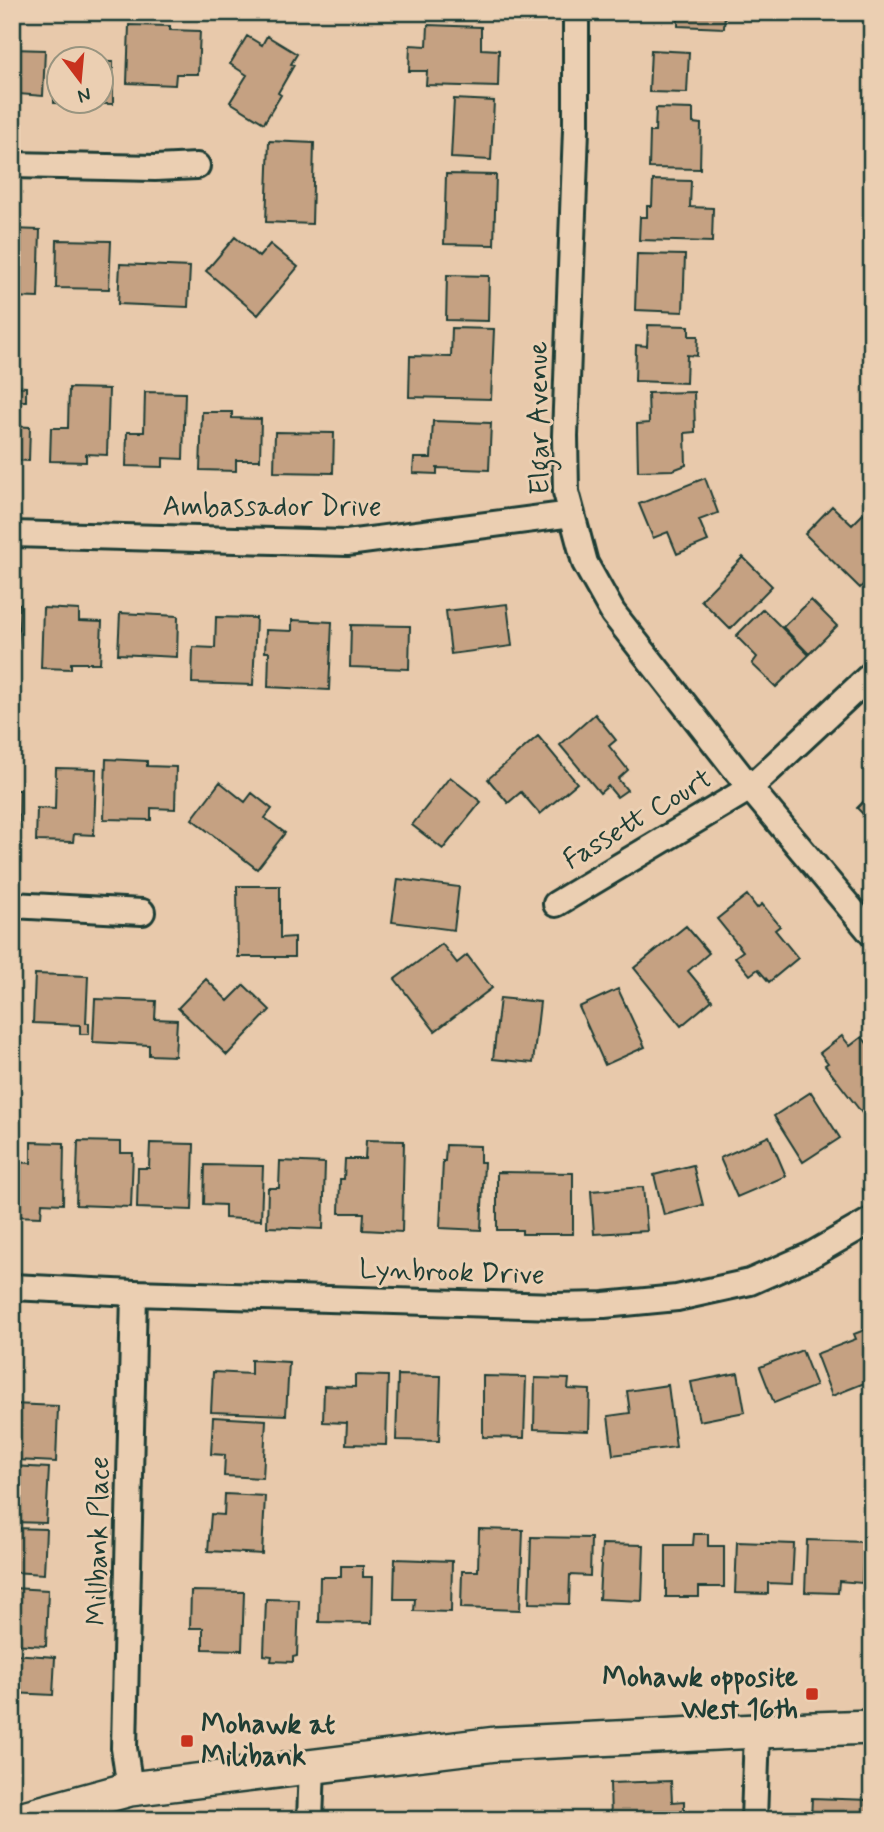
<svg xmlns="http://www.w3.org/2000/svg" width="884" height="1832" viewBox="0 0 884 1832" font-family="Mynerve,sans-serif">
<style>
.building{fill:#c5a182;stroke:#1f3d34;stroke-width:2}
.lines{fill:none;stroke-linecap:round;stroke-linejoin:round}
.minor-casing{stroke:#1f3d34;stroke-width:30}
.secondary-casing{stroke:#1f3d34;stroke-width:38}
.minor{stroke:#ebcfb2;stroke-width:24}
.secondary{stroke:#ebcfb2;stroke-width:33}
.poi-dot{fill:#c8321e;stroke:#ebcfb2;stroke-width:2.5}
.labels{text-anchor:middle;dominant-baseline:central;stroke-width:6;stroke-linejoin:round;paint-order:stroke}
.street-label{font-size:28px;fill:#1f3d34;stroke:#ebcfb2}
.poi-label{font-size:28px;font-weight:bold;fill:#1f3d34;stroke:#ebcfb2;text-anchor:end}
</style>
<rect width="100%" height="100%" fill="#e8c9ab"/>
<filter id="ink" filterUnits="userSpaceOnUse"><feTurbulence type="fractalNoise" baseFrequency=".0143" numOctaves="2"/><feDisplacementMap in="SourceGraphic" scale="14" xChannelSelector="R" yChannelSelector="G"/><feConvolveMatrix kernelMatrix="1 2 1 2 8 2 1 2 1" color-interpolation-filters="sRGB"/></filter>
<g filter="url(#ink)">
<!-- building -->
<path class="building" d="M 678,12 L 725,12 L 724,28 L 678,26 Z
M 129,25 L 170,26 L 170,30 L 200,31 L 198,74 L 176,74 L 175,85 L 127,83 Z
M 428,25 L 481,27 L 481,49 L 499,50 L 498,87 L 426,85 L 427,71 L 409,71 L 410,45 L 427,46 Z
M 247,36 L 262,45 L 267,36 L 297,54 L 291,64 L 294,65 L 278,93 L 281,95 L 264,123 L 230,102 L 247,75 L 230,64 Z
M 12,49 L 45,50 L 43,96 L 19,94 L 18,105 L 12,105 Z
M 651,50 L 689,52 L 687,93 L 649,92 Z
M 54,61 L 60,61 L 60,102 L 102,102 L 102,62 L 113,62 L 113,104 L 54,103 Z
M 454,99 L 494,101 L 491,160 L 451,158 Z
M 656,108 L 693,109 L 693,123 L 701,124 L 700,169 L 649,168 L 650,132 L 655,132 Z
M 269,141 L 314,143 L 312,224 L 266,222 Z
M 446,174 L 496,175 L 494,245 L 444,244 Z
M 653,180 L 691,181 L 690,207 L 713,208 L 712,242 L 639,240 L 640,217 L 647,217 L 647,206 L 652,206 Z
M 12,229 L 40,230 L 38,298 L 12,297 Z
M 235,237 L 259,257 L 270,244 L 298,267 L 258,315 L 206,271 Z
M 57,240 L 111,241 L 109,289 L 56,288 Z
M 637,254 L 685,255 L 683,312 L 635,310 Z
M 120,264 L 190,267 L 188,307 L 118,304 Z
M 447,275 L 489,276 L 488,321 L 446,320 Z
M 648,325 L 689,326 L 689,336 L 698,336 L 697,356 L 687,355 L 686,383 L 635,381 L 636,345 L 647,346 Z
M 452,328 L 494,329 L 491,399 L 409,397 L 410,356 L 451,357 Z
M 12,386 L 26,387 L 26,401 L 13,401 L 12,426 L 30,427 L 29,461 L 12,460 Z
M 69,388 L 109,389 L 107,455 L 86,454 L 86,462 L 50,461 L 51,428 L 68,428 Z
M 145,392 L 185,393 L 183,459 L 163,458 L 163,467 L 126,466 L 127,432 L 144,432 Z
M 694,392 L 695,432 L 685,433 L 686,465 L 673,470 L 638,471 L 637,424 L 649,423 L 648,393 Z
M 202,412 L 232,412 L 232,418 L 261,419 L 260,460 L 236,460 L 236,471 L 200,470 Z
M 433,421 L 491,423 L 489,470 L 437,468 L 437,474 L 413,473 L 414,458 L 431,458 Z
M 275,432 L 334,433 L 333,473 L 274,472 Z
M 705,478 L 718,513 L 699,520 L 708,541 L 677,554 L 668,532 L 653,538 L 639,504 Z
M 832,506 L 852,525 L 869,508 L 872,511 L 872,575 L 860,588 L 805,534 Z
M 743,557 L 772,586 L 730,629 L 701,600 Z
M 811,600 L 837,626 L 809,654 L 783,627 Z
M 12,604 L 20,604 L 18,653 L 12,653 Z
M 507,604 L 512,646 L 451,654 L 446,611 Z
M 43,608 L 79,610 L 79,621 L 102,622 L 100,663 L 71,663 L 71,669 L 41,668 Z
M 763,609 L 809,655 L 776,687 L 752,664 L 757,657 L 736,636 Z
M 120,613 L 178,616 L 177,657 L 118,654 Z
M 216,617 L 256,618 L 253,685 L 192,683 L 193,647 L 215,648 Z
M 292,620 L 332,622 L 329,690 L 268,687 L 269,652 L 265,652 L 266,630 L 292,631 Z
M 351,625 L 410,626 L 409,669 L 350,667 Z
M 595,714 L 616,740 L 609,746 L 628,770 L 618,779 L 627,790 L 617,797 L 608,786 L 600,793 L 560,745 Z
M 538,736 L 577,783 L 540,814 L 521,792 L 508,803 L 488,779 Z
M 106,759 L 147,761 L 147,766 L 176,767 L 175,809 L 151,808 L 151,820 L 104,819 Z
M 56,768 L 96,769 L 94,835 L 74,834 L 73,842 L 36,841 L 37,808 L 55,809 Z
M 450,777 L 481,802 L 443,849 L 412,825 Z
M 220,782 L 245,802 L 252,793 L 272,809 L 265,818 L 285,833 L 257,869 L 192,819 Z
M 12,790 L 20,790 L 19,830 L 12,830 Z
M 872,793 L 872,823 L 857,808 Z
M 398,879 L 459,887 L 454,930 L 392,922 Z
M 237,886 L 280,886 L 280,938 L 294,937 L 294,957 L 238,957 Z
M 747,895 L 757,908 L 762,904 L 780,926 L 775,930 L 798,958 L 769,982 L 758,969 L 750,975 L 735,957 L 743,951 L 717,919 Z
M 686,926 L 709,953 L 688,971 L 712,1000 L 681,1026 L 634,968 Z
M 442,944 L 457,963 L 467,955 L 492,988 L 435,1031 L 395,979 Z
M 12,966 L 16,966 L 13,1010 L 12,1010 Z
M 35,974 L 88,976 L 86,1023 L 89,1023 L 89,1034 L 80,1034 L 80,1025 L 33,1023 Z
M 206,979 L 228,1001 L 244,985 L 270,1010 L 227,1055 L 178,1008 Z
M 618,989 L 645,1047 L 605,1065 L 579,1007 Z
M 500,998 L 540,1002 L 533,1063 L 493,1059 Z
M 95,999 L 156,1001 L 155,1019 L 177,1020 L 175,1056 L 149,1055 L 149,1045 L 93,1042 Z
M 842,1036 L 850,1046 L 862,1037 L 872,1050 L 872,1112 L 865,1117 L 825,1065 L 828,1063 L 820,1053 Z
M 811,1092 L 840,1138 L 803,1162 L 774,1116 Z
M 769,1136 L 786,1176 L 737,1197 L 720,1158 Z
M 366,1140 L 404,1141 L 402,1232 L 363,1230 L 364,1213 L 339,1213 L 340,1179 L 344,1179 L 345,1159 L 365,1159 Z
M 78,1141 L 121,1142 L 121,1153 L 133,1153 L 131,1207 L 76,1205 Z
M 31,1142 L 64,1143 L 63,1204 L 42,1203 L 41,1217 L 12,1216 L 12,1162 L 31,1163 Z
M 150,1143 L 194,1144 L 192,1210 L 137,1208 L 138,1168 L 149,1168 Z
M 446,1145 L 480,1146 L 480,1162 L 484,1162 L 481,1230 L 440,1228 L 443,1161 L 445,1161 Z
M 280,1161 L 325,1163 L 323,1229 L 267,1227 L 268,1188 L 279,1188 Z
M 205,1165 L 263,1166 L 261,1220 L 225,1218 L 225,1205 L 204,1204 Z
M 693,1165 L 703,1205 L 664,1215 L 654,1175 Z
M 497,1172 L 573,1173 L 573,1234 L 522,1234 L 522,1230 L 497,1230 Z
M 643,1187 L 647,1231 L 594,1234 L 591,1191 Z
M 872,1327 L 872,1380 L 832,1396 L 816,1354 L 856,1339 L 854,1334 Z
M 802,1350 L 816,1386 L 774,1403 L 760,1367 Z
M 251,1360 L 289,1362 L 286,1415 L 211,1412 L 213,1372 L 251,1374 Z
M 738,1373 L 745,1412 L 699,1421 L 691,1382 Z
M 355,1375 L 388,1376 L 386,1445 L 346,1444 L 347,1423 L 323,1422 L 324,1386 L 355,1387 Z
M 398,1375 L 441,1376 L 439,1441 L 396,1440 Z
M 483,1376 L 526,1377 L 524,1438 L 483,1437 Z
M 535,1378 L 569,1379 L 568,1389 L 590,1390 L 589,1431 L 534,1429 Z
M 668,1385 L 676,1447 L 613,1455 L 608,1416 L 630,1413 L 627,1391 Z
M 12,1404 L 58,1406 L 56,1462 L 17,1460 L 17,1449 L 12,1449 Z
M 213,1417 L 266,1420 L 263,1478 L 224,1476 L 225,1455 L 211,1454 Z
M 12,1466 L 49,1468 L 46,1523 L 12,1522 Z
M 225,1494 L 265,1496 L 262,1554 L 208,1551 L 211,1514 L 224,1515 Z
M 12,1528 L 46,1529 L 44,1574 L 12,1572 Z
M 479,1529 L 523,1530 L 520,1610 L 461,1608 L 462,1571 L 478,1571 Z
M 694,1534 L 708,1534 L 708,1546 L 724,1546 L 724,1587 L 699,1587 L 699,1597 L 666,1597 L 666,1545 L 693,1545 Z
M 531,1537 L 591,1538 L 590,1576 L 570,1575 L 569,1604 L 529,1603 Z
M 807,1540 L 864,1542 L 862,1583 L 839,1581 L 838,1593 L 805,1592 Z
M 737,1542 L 794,1544 L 792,1584 L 768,1583 L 768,1594 L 735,1593 Z
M 602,1544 L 644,1545 L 642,1601 L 599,1599 Z
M 395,1559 L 452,1561 L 451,1612 L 414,1611 L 415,1599 L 394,1599 Z
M 341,1566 L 363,1566 L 363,1577 L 373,1577 L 372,1623 L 319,1622 L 320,1577 L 341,1577 Z
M 12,1588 L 48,1590 L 46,1646 L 12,1644 Z
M 191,1591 L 244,1592 L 242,1650 L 203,1649 L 203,1628 L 190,1628 Z
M 266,1599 L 299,1600 L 297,1656 L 293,1657 L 293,1662 L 271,1661 L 272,1656 L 264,1655 Z
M 12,1654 L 55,1657 L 53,1695 L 12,1693 Z
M 671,1781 L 672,1802 L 684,1801 L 684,1820 L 611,1820 L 610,1783 Z
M 812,1798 L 870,1800 L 869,1820 L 811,1820 Z
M 537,1817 L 557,1820 L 508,1820 L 508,1819 Z"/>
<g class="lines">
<!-- minor casing -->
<g class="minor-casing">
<path id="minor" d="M 576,12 L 576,129 L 565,436 L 566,492 L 585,563 L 613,613 L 750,788 L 872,934
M 12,165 L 155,168 L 197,166
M 12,534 L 347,543 L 572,514
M 556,904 L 750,788 L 872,674
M 12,905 L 142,912
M 12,1287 L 134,1293 L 555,1306 L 604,1305 L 677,1298 L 750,1282 L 811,1255 L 872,1220
M 130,1789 L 124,1748 L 134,1293
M 310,1820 L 312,1766
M 754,1820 L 757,1731"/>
</g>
<!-- secondary casing -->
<g class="secondary-casing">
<path id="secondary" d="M 16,1820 L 130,1789 L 496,1744 L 757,1731 L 872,1727"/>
</g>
<!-- minor -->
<use href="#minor" class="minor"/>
<!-- secondary -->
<use href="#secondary" class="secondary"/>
</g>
</g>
<!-- markers -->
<g class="poi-dot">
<rect x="805" y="1687" width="14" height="14" rx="3.5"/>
<rect x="180" y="1734" width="14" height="14" rx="3.5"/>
</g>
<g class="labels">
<!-- street labels -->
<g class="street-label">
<text transform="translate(540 418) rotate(-91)">Elgar Avenue</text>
<text x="272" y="507">Ambassador Drive</text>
<text transform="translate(638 820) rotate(-31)">Fassett Court</text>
<text transform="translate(452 1273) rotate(2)">Lynbrook Drive</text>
<text transform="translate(99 1541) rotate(-89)">Millbank Place</text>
</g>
<!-- poi labels -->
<g class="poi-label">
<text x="798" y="1678">Mohawk opposite<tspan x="798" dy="32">West 16th</tspan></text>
<text x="201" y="1725" text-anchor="start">Mohawk at<tspan x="201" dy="32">Milibank</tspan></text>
</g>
</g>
<!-- margin -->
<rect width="884" height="1832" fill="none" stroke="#ebcfb2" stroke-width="42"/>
<rect x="21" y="21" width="842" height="1790" fill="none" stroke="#1f3d34" stroke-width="2.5" filter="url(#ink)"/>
<!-- north arrow -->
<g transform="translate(80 80) rotate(164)"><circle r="33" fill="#ebcfb2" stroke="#999580" stroke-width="2"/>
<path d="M0-5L12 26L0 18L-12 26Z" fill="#c8321e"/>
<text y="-10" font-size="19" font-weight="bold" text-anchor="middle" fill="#1f3d34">N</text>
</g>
</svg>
